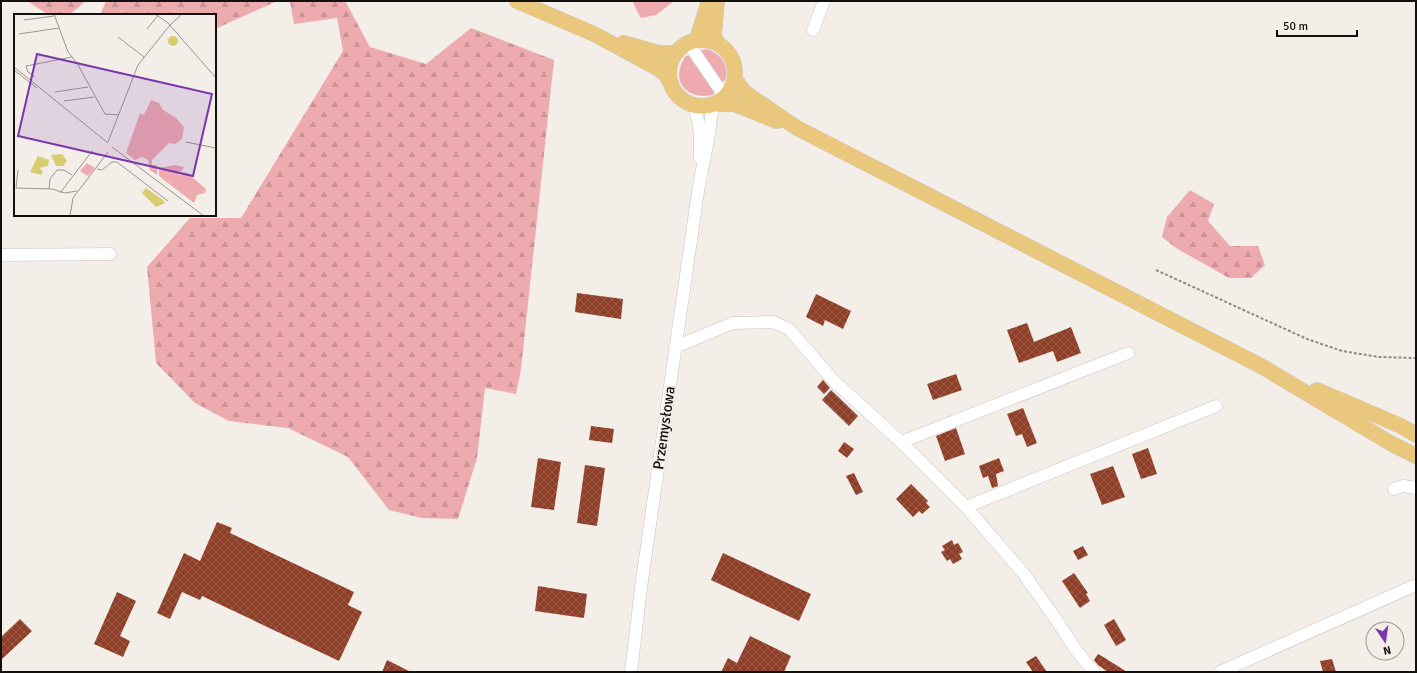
<svg xmlns="http://www.w3.org/2000/svg" width="1417" height="673" viewBox="0 0 1417 673" font-family="Signika,sans-serif">
<style>
.green{fill:#edabb0}
.forest{fill:url(#forest-firs)}
.building{fill:url(#building-cross-hatch)}
.lines{fill:none;stroke-linecap:round;stroke-linejoin:round}
.minor-casing{stroke:#c9c3bf;stroke-width:13}
.major-casing{stroke:#cbcaca;stroke-width:16}
.path{stroke:#8e8a86;stroke-width:2;stroke-dasharray:3 2;stroke-linecap:butt}
.minor{stroke:#fff;stroke-width:12}
.major{stroke:#e9c77d;stroke-width:15}
.labels{text-anchor:middle;dominant-baseline:central;stroke-width:4;stroke-linejoin:round;paint-order:stroke}
.street-label{font-size:15px;fill:#12100e;stroke:#f4eee9}
.inset-road{fill:none;stroke:#9a9591;stroke-width:1}
.view{fill:#7a37ab;fill-opacity:0.15;stroke:#7a37ab;stroke-width:2}
.inset-edge{fill:none;stroke:#12100e;stroke-width:2}
</style>
<defs>
<pattern id="forest-firs" width="22" height="20" patternUnits="userSpaceOnUse"><rect width="22" height="20" fill="#edabb0"/><path d="M5 1l3.5 6h-7zM16 11l3.5 6h-7z" fill="#ca9296"/></pattern>
<pattern id="building-cross-hatch" width="8" height="8" patternUnits="userSpaceOnUse"><rect width="8" height="8" fill="#8f3e27"/><path d="M0 0l8 8M0 8l8-8" fill="none" stroke="#995c4b"/></pattern>
</defs>
<rect width="100%" height="100%" fill="#f4eee9"/>
<!-- green -->
<path class="green" d="M 633,1 L 674,1 L 656,15 L 641,18 L 635,7 Z
M 706,49 C 711,50 716,53 720,57 C 726,63 731,79 721,83 L 700,51 Z
M 690,55 L 715,92 L 712,95 C 686,101 669,79 686,56 Z"/>
<!-- forest -->
<path class="forest" d="M 27,1 L 86,1 L 69,15 L 49,15 Z
M 106,1 L 275,1 L 275,2 L 215,29 L 215,15 L 100,15 Z
M 290,1 L 345,1 L 370,47 L 426,64 L 471,28 L 554,60 L 521,369 L 516,394 L 485,388 L 477,458 L 458,519 L 422,518 L 389,510 L 348,457 L 288,428 L 229,421 L 195,403 L 156,363 L 147,267 L 190,218 L 241,218 L 343,51 L 337,18 L 294,24 Z
M 1190,190 L 1214,204 L 1208,221 L 1230,246 L 1258,246 L 1265,265 L 1251,278 L 1229,278 L 1176,248 L 1162,237 L 1167,217 Z"/>
<!-- building -->
<path class="building" d="M 577,293 L 623,299 L 621,319 L 575,312 Z
M 816,294 L 851,311 L 843,329 L 825,320 L 823,326 L 806,317 Z
M 1027,323 L 1034,342 L 1071,327 L 1081,353 L 1057,362 L 1053,351 L 1019,363 L 1007,330 Z
M 956,374 L 962,390 L 933,400 L 927,384 Z
M 823,380 L 830,388 L 824,394 L 817,387 Z
M 831,390 L 858,416 L 849,426 L 822,400 Z
M 1023,408 L 1037,443 L 1027,447 L 1022,434 L 1016,436 L 1007,414 Z
M 591,426 L 614,429 L 612,443 L 589,440 Z
M 956,428 L 965,454 L 945,461 L 936,436 Z
M 844,442 L 854,449 L 847,458 L 838,451 Z
M 1148,448 L 1157,474 L 1141,479 L 1132,454 Z
M 538,458 L 561,462 L 554,510 L 531,507 Z
M 999,458 L 1004,471 L 996,474 L 998,486 L 992,488 L 988,476 L 983,478 L 979,466 Z
M 585,465 L 605,468 L 597,526 L 577,523 Z
M 1113,466 L 1125,497 L 1102,505 L 1090,474 Z
M 854,473 L 863,492 L 856,495 L 846,476 Z
M 911,484 L 928,501 L 926,503 L 930,507 L 922,514 L 919,511 L 913,517 L 896,499 Z
M 217,522 L 232,528 L 230,533 L 354,592 L 348,605 L 362,612 L 339,661 L 202,596 L 200,600 L 182,592 L 170,619 L 157,613 L 184,553 L 200,561 Z
M 952,540 L 954,545 L 958,543 L 963,552 L 959,554 L 962,559 L 953,564 L 950,559 L 947,561 L 941,552 L 945,550 L 942,546 Z
M 1083,546 L 1088,555 L 1078,560 L 1073,551 Z
M 723,553 L 811,594 L 799,621 L 711,580 Z
M 1074,573 L 1088,593 L 1086,594 L 1090,601 L 1080,608 L 1062,581 Z
M 538,586 L 587,594 L 584,618 L 535,611 Z
M 117,592 L 136,601 L 120,636 L 130,641 L 123,657 L 94,644 Z
M 20,619 L 32,631 L 1,660 L 1,637 Z
M 1114,619 L 1126,640 L 1116,646 L 1104,625 Z
M 750,636 L 791,656 L 784,672 L 721,672 L 728,658 L 737,663 Z
M 1098,654 L 1105,658 L 1127,672 L 1108,672 L 1098,665 L 1094,660 Z
M 1036,656 L 1047,672 L 1033,672 L 1026,662 Z
M 1332,659 L 1336,672 L 1323,672 L 1320,661 Z
M 387,660 L 411,672 L 382,672 Z"/>
<g class="lines">
<!-- minor casing -->
<g class="minor-casing">
<path id="minor" d="M 813,30 L 824,1
M 688,43 L 725,97
M 693,105 C 701,122 700,140 700,158
M 1,255 L 110,254
M 675,347 L 733,323 L 773,322 L 789,329 L 834,381 L 901,442 L 966,507 L 1023,573 L 1055,618 L 1076,650 L 1094,672
M 901,442 L 1128,353
M 1394,489 L 1403,486 L 1416,488
M 966,507 L 1216,406
M 631,672 L 642,580 L 699,185 L 708,140 L 712,111 L 715,104
M 1220,672 L 1416,585"/>
</g>
<!-- major casing -->
<g class="major-casing">
<path id="major" d="M 517,1 L 594,34 L 659,69 L 665,74 L 671,83
M 717,1 L 714,35 L 717,43
M669 73a33 33 0 1 1 66 0a33 33 0 1 1-66 0Z
M 695,41 L 698,36 L 709,1
M 624,43 C 641,47 659,57 677,52
M 735,79 L 744,92 L 797,128 L 1261,366 L 1392,444 L 1416,456
M 715,104 L 734,104 L 777,121
M 1317,390 L 1401,426 L 1416,435"/>
</g>
<!-- path -->
<path class="path" d="M 1156,270 L 1307,339 L 1342,351 L 1379,357 L 1416,358"/>
<!-- minor -->
<use href="#minor" class="minor"/>
<!-- major -->
<use href="#major" class="major"/>
</g>
<g class="labels">
<!-- street labels -->
<g class="street-label">
<text transform="translate(664 428) rotate(-82)">Przemysłowa</text>
</g>
</g>
<!-- overview -->
<g transform="translate(14 14)">
<rect width="202" height="202" fill="#f4eee9"/>
<path d="M 137,86 L 145,89 L 149,96 L 162,104 L 170,113 L 168,125 L 161,130 L 155,129 L 138,146 L 138,151 L 143,151 L 143,161 L 136,156 L 134,146 L 128,143 L 121,146 L 112,139 L 126,99 L 130,101 ZM 73,149 L 81,154 L 74,162 L 66,157 ZM 161,151 L 170,153 L 164,162 L 172,158 L 192,175 L 191,179 L 183,181 L 180,189 L 145,162 L 145,154 Z" fill="#edabb0"/>
<path d="M154 27a5 5 0 1 1 10 0a5 5 0 1 1-10 0ZM 48,140 L 53,147 L 49,152 L 42,152 L 37,141 ZM 24,142 L 35,146 L 34,152 L 26,154 L 29,158 L 27,161 L 16,158 ZM 132,174 L 149,186 L 151,189 L 142,193 L 128,179 Z" fill="#d7cd70"/>
<path class="inset-road" d="M 40,0 L 54,38 L 63,49 L 91,100 L 105,101M 141,0 L 154,9 L 202,64M 10,6 L 40,2M 133,15 L 145,0M 5,20 L 45,14M 104,23 L 130,43M 0,53 L 94,129M 0,56 L 23,74M 21,63 L 14,58 L 12,52 L 58,43M 41,78 L 74,73M 50,87 L 80,83M 94,128 L 124,51 L 156,11 L 168,0M 172,128 L 202,134M 98,133 L 190,202M 83,155 L 88,156 L 98,148 L 103,148 L 154,187M 4,156 L 2,174 L 38,175 L 51,179 L 63,177M 35,175 L 36,165 L 43,156 L 50,156 L 58,161M 46,179 L 79,136M 56,202 L 59,184 L 94,138"/>
<path class="view" d="M 23,40 L 198,80 L 179,162 L 4,122 Z"/>
<rect width="202" height="202" class="inset-edge"/>
</g>
<!-- border -->
<rect width="1417" height="673" fill="none" stroke="#12100e" stroke-width="4"/>
<!-- north arrow -->
<g transform="translate(1385 641) rotate(167)"><circle r="19" fill="#f4eee9" stroke="#9a9591"/>
<path d="M0-3L7 15L0 10L-7 15Z" fill="#7a37ab"/>
<text y="-6" font-size="11" font-weight="bold" text-anchor="middle" fill="#12100e">N</text>
</g>
<!-- scale -->
<path d="M1277 30v6h80v-6" fill="none" stroke="#12100e" stroke-width="2"/>
<text x="1283" y="30" font-size="12" fill="#12100e" stroke="#f4eee9" stroke-width="3" paint-order="stroke">50 m</text>
</svg>
